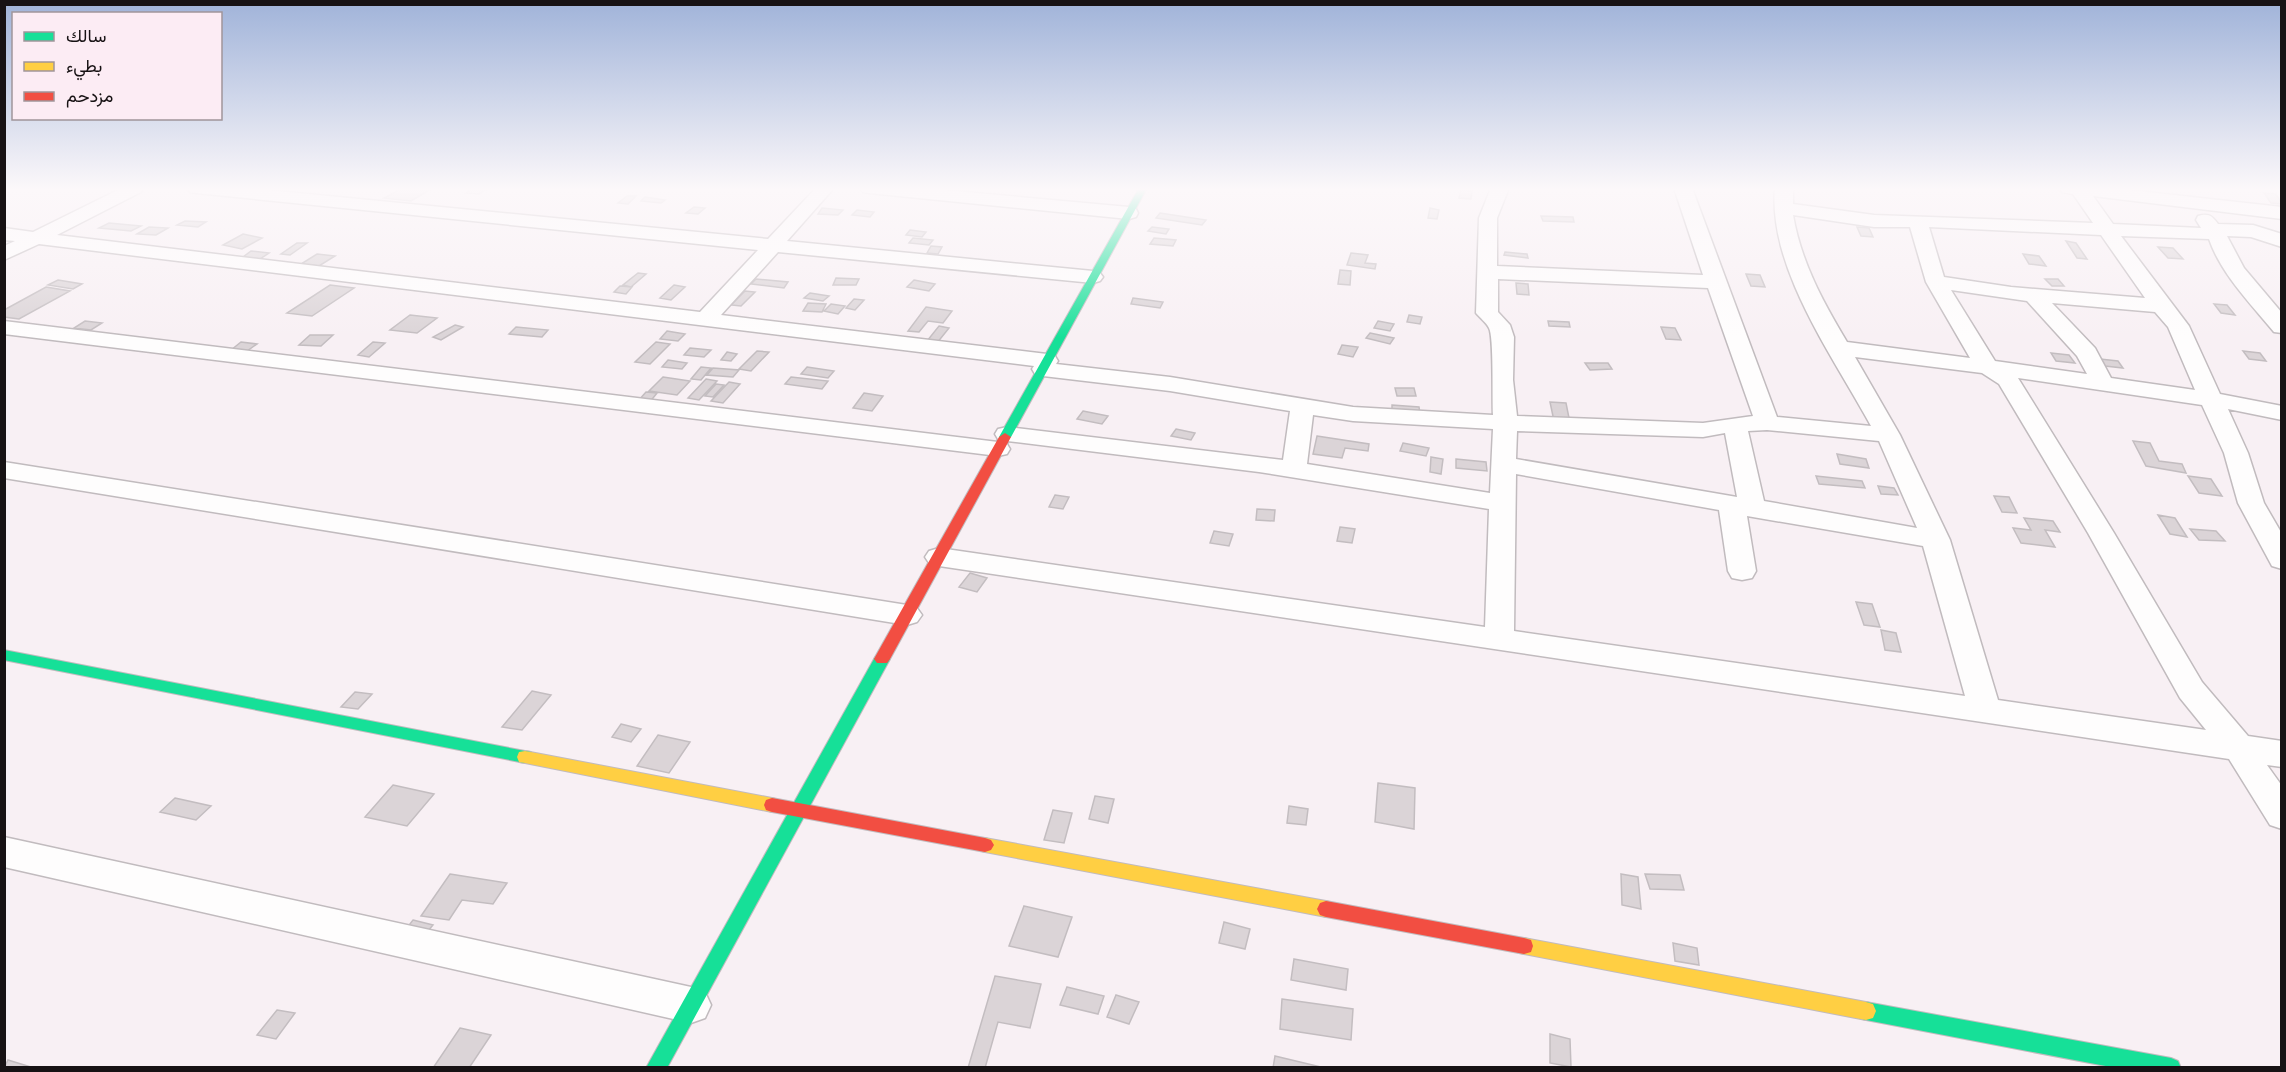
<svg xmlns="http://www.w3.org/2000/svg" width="2286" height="1072" viewBox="0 0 2286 1072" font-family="'Nunito Sans',Vazirmatn,sans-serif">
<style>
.building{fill:#dbd4d7;stroke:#c3bdc0;stroke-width:1.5}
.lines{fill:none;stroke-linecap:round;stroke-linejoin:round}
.street-casing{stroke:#c1bbbe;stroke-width:3}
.fast-casing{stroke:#c1bbbe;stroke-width:2}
.slow-casing{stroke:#c1bbbe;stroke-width:2}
.jam-casing{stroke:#c1bbbe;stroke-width:2}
.street{fill:#fefdfd;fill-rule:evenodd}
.fast{fill:#16e098;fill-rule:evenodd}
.slow{fill:#ffcf43;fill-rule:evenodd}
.jam{fill:#f24e42;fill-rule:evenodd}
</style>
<rect width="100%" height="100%" fill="#f8f0f4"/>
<!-- building -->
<path class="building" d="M 403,188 L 433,188 L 411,201 L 384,198 Z
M 474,188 L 489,188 L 479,194 L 466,193 Z
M 1461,190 L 1472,191 L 1471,199 L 1459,198 Z
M 2264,193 L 2276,194 L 2282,204 L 2271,203 Z
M 627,196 L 636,196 L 628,204 L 618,203 Z
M 645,197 L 665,200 L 661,203 L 641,201 Z
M 694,207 L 705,208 L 698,214 L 686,213 Z
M 822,208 L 843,210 L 838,215 L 818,214 Z
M 1430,208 L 1439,210 L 1437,219 L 1428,218 Z
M 857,210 L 874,212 L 870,217 L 852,215 Z
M 1160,213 L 1206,220 L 1202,225 L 1156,218 Z
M 1541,216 L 1573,217 L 1574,222 L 1543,221 Z
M 185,221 L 206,222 L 198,227 L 177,225 Z
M 109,223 L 141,226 L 131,231 L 99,228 Z
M 149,227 L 168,228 L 156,235 L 137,234 Z
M 1152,227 L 1169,229 L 1166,234 L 1148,231 Z
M 1857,227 L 1869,228 L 1873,237 L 1861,236 Z
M 910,230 L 926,232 L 922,237 L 906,235 Z
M 243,234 L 262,238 L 242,249 L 223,245 Z
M 913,238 L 933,240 L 929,245 L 909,243 Z
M 1154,238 L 1176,240 L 1173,246 L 1150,244 Z
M 2066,241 L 2076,243 L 2087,259 L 2077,258 Z
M 297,243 L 307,243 L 290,255 L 281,254 Z
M 931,246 L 942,247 L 938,254 L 927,253 Z
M 2158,247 L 2173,248 L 2183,259 L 2168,258 Z
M 251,251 L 269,253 L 260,259 L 243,257 Z
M 1505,252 L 1527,254 L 1528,258 L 1504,255 Z
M 1351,253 L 1368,255 L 1365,263 L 1376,264 L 1375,269 L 1347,265 Z
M 317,254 L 335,256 L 319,266 L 301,264 Z
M 2023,254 L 2039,256 L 2046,266 L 2029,264 Z
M 1340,270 L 1351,271 L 1350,285 L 1338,284 Z
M 638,273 L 646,274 L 631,287 L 623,285 Z
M 1746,274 L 1760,275 L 1765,287 L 1751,286 Z
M 836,278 L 859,279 L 856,285 L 833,285 Z
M 756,279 L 788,282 L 784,288 L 751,284 Z
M 2045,279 L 2058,279 L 2064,286 L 2052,286 Z
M 58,280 L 82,284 L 73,289 L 48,285 Z
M 914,280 L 935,284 L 929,291 L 907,287 Z
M 1516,283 L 1528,284 L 1529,295 L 1517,294 Z
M 330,285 L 354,288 L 312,316 L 287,313 Z
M 674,285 L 685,287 L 671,300 L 660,298 Z
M 620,286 L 632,287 L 626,294 L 614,292 Z
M 46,287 L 70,291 L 19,319 L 4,317 L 4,310 Z
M 745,291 L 755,292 L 741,306 L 731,305 Z
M 810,293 L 829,296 L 823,301 L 804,298 Z
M 1133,298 L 1163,302 L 1160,308 L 1131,304 Z
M 854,299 L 864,300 L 855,310 L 846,308 Z
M 808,303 L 826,304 L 822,312 L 803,311 Z
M 831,304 L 845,306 L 838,314 L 824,311 Z
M 2214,304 L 2227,305 L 2235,315 L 2221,313 Z
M 926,307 L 952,311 L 943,323 L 928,321 L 919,332 L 908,331 Z
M 410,315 L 437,318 L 417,333 L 390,330 Z
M 1409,315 L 1422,317 L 1420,324 L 1407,322 Z
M 85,321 L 102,323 L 91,330 L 74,328 Z
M 1378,321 L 1394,324 L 1390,331 L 1374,328 Z
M 1548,321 L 1569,322 L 1570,327 L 1549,326 Z
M 455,325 L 463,327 L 441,340 L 433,337 Z
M 939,326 L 949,328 L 937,343 L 927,341 Z
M 516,327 L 548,330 L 542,337 L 509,334 Z
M 1661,327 L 1675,328 L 1681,340 L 1666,339 Z
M 667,331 L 685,334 L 678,341 L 660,339 Z
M 1370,333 L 1394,338 L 1390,344 L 1366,338 Z
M 310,335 L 333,335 L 321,346 L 299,345 Z
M 241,342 L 257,344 L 247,351 L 231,350 Z
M 373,342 L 385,343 L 369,357 L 358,355 Z
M 656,342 L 670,344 L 650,364 L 635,362 Z
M 1342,345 L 1358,347 L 1353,357 L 1338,354 Z
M 690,348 L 711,350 L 704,357 L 684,355 Z
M 757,351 L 769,352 L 751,371 L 739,369 Z
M 2243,351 L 2260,353 L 2266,361 L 2249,359 Z
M 727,352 L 737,354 L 731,361 L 721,360 Z
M 2051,353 L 2069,355 L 2075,363 L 2056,361 Z
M 2100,359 L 2118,361 L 2123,368 L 2105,366 Z
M 668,360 L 687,363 L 682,369 L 662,367 Z
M 1585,363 L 1608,363 L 1612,369 L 1590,370 Z
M 701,367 L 711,368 L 701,380 L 691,379 Z
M 807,367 L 834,371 L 828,378 L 801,374 Z
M 713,368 L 739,370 L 733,377 L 707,375 Z
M 663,377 L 690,381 L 677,395 L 649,391 Z
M 791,377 L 828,381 L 822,389 L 785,384 Z
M 706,379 L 717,381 L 699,400 L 688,398 Z
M 729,382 L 740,384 L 723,403 L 711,401 Z
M 716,384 L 724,385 L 713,397 L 705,396 Z
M 1395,388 L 1414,388 L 1416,396 L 1397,396 Z
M 646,392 L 657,393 L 649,403 L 638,401 Z
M 864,393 L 883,396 L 872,411 L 853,408 Z
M 1550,402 L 1566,403 L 1570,423 L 1554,421 Z
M 1392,405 L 1419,407 L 1420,414 L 1392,412 Z
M 1083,411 L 1108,416 L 1102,424 L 1077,419 Z
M 1176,429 L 1195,433 L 1191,440 L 1171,436 Z
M 1317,436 L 1369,444 L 1368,451 L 1345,448 L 1342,458 L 1313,454 Z
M 2133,441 L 2150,443 L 2159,461 L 2182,464 L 2186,473 L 2146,466 Z
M 1403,443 L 1429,448 L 1426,456 L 1400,451 Z
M 1837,454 L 1866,459 L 1869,468 L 1840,464 Z
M 1431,457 L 1443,459 L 1441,474 L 1430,472 Z
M 1456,459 L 1486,462 L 1487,471 L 1456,468 Z
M 1816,476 L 1862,481 L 1865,488 L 1819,484 Z
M 2188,476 L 2211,479 L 2222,496 L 2199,493 Z
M 1878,486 L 1894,488 L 1898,495 L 1881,494 Z
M 1055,495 L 1069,497 L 1063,509 L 1049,507 Z
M 1994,496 L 2009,497 L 2017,513 L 2002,512 Z
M 1257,509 L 1275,510 L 1274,521 L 1256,520 Z
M 2158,515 L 2175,518 L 2187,537 L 2170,534 Z
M 2024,518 L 2053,521 L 2060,532 L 2045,530 L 2055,547 L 2021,543 L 2013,528 L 2031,530 Z
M 1340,527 L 1355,529 L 1352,543 L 1337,541 Z
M 2190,529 L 2216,531 L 2225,541 L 2199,540 Z
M 1214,531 L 1233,534 L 1229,546 L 1210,543 Z
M 970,573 L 987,578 L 977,592 L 959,587 Z
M 1856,602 L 1872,604 L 1880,627 L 1864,625 Z
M 1881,630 L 1896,633 L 1901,652 L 1885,650 Z
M 532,691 L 551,695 L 522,730 L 502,727 Z
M 355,692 L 372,694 L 358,709 L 341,707 Z
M 621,724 L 641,729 L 631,742 L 612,737 Z
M 658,735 L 690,742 L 669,773 L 637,766 Z
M 1378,783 L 1415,788 L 1414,829 L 1375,822 Z
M 393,785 L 434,794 L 407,826 L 365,817 Z
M 1095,796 L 1114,799 L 1108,823 L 1089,819 Z
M 175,798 L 211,806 L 196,820 L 160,812 Z
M 1289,806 L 1308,809 L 1306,825 L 1287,823 Z
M 1053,810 L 1072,813 L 1064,843 L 1044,840 Z
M 450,874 L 507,883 L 493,904 L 462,900 L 449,920 L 421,916 Z
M 1621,874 L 1638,877 L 1641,909 L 1622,905 Z
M 1645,874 L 1680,875 L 1684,890 L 1650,889 Z
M 1024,906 L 1072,917 L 1058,957 L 1009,946 Z
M 413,920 L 433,925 L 418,943 L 399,938 Z
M 1224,922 L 1250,929 L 1245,949 L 1219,943 Z
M 1673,943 L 1697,948 L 1699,965 L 1675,961 Z
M 1294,959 L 1348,969 L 1346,990 L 1291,980 Z
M 995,976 L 1041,984 L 1030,1028 L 998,1022 L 985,1068 L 968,1068 Z
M 1067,987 L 1104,996 L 1098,1014 L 1060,1005 Z
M 1116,995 L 1139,1002 L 1129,1024 L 1107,1017 Z
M 1282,999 L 1353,1009 L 1351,1040 L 1280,1029 Z
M 277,1010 L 295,1013 L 276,1039 L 257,1035 Z
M 460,1028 L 491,1035 L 469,1068 L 433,1068 Z
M 1550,1034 L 1570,1039 L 1571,1067 L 1550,1063 Z
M 1275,1056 L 1325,1068 L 1273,1068 Z
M 8,1060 L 34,1068 L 4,1068 Z"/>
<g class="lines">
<!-- street casing -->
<g class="street-casing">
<path id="street" d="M 122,188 L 144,188 L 141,192 L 57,235 L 700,312 L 758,250 L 196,193 L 190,192 L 187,188 L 247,188 L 768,239 L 816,188 L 834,188 L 787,241 L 1093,271 L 1100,273 L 1103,277 L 1100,281 L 1093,283 L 778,252 L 721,315 L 1047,354 L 1055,356 L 1058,361 L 1056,364 L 1170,377 L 1353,407 L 1493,415 C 1492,400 1494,336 1489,328 C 1486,322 1480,318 1476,313 L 1479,218 L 1491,188 L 1509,188 L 1497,218 L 1497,266 L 1703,275 L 1674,188 L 1692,188 L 1777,417 L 1871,426 C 1833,356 1768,268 1775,188 L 1793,188 L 1793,204 L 1874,215 L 2093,223 L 2073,194 L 2062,192 L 2059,188 L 2111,188 L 2282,207 L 2282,219 L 2093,196 L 2113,224 L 2201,228 L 2196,220 L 2198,216 C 2209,213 2212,216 2218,224 L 2253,225 L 2282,234 L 2282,247 L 2251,237 L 2227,236 L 2244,268 L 2282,313 L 2282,333 L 2274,332 C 2251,304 2221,274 2209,239 L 2121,236 L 2189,326 L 2220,394 L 2282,406 L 2282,420 L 2228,409 L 2248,453 L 2264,503 L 2282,534 L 2282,569 L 2272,566 L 2238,503 L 2224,453 L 2202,405 L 2018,378 L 2114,533 L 2202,682 L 2248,736 L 2282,741 L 2282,767 L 2267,765 L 2282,786 L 2282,829 L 2270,825 L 2229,759 L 939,566 L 929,563 L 925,557 L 929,551 L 939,548 L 1485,627 L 1489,509 L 1259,472 L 1007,441 L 998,439 L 995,434 L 998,429 L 1007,427 L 1283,460 L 1290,411 L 1170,391 L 1043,376 L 1035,374 L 1032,369 L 1034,366 L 39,244 L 4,260 L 4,246 L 15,241 L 4,240 L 4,228 L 33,232 ZM 1793,215 L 1874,227 L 1910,227 L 1926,282 L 1970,358 L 1847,342 C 1823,302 1801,262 1793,215 ZM 1929,227 L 2101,235 L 2145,298 L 2011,287 L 1944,277 ZM 1498,279 L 1708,288 L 1753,416 L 1703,423 L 1517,416 L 1513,380 L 1514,337 L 1510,325 L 1498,312 ZM 1951,290 L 2027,301 L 2077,356 L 2087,374 L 1995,361 ZM 2052,303 L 2155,312 L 2168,327 L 2195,390 L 2111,378 L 2095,348 ZM 1855,357 L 1982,373 L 1999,384 L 2088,533 L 2180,698 L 2206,730 L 1998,700 L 1950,540 L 1900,435 ZM 1313,415 L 1353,421 L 1493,429 L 1490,493 L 1307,464 ZM 1767,430 L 1879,441 L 1917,528 L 1764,501 L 1748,431 ZM 1517,431 L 1703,437 L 1725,433 L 1737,497 L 1516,459 ZM 1516,474 L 1719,510 L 1728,571 L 1732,578 L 1742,580 L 1752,578 L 1756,571 L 1747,516 L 1923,546 L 1965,696 L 1514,631 Z
M 860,188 L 921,188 L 1129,207 L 1136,209 L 1138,213 L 1136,217 L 1129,219 L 869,193 L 863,192 Z
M 4,321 L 998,442 L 1007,444 L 1010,449 L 1007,454 L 998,456 L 4,334 Z
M 4,462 L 907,605 L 917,608 L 922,615 L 917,622 L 907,625 L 4,478 Z
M 4,837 L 691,987 L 705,992 L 711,1005 L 705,1018 L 691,1023 L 4,867 Z"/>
</g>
<!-- fast casing -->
<g class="fast-casing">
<path id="fast" d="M 1139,188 L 1147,188 L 1011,437 L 1005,441 L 1001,440 L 999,437 Z
M 4,650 L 525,751 L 531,752 L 533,757 L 531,762 L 525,763 L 4,660 Z
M 882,654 L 887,655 L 890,659 L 667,1068 L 646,1068 L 874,659 L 877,655 Z
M 1866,1002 L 2171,1058 L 2178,1061 L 2181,1068 L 2116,1068 L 1866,1020 L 1859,1018 L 1856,1011 L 1859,1004 Z"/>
</g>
<!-- slow casing -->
<g class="slow-casing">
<path id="slow" d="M 525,751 L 772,798 L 778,800 L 780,805 L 778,810 L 772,812 L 525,763 L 519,762 L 517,757 L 519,752 Z
M 985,838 L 1326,901 L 1332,903 L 1335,909 L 1332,915 L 1326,917 L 985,852 L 979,850 L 976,845 L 979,840 Z
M 1524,938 L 1866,1002 L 1873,1004 L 1876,1011 L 1873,1018 L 1866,1020 L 1524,954 L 1517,952 L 1515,946 L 1517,940 Z"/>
</g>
<!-- jam casing -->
<g class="jam-casing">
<path id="jam" d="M 1005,433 L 1011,437 L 890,659 L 887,663 L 877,663 L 874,659 L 999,437 Z
M 772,798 L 985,838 L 991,840 L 994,845 L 991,850 L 985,852 L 772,812 L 766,810 L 764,805 L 766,800 Z
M 1326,901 L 1524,938 L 1531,940 L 1533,946 L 1531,952 L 1524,954 L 1326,917 L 1320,915 L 1317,909 L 1320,903 Z"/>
</g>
<!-- street -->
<use href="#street" class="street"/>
<!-- fast -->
<use href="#fast" class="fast"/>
<!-- slow -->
<use href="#slow" class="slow"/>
<!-- jam -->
<use href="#jam" class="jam"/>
</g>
<!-- sky -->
<linearGradient id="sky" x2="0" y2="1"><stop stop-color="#a0b3d9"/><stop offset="0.56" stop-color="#fcf8fa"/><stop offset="1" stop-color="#fcf8fa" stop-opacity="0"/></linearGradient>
<rect width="2286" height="338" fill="url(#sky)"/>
<!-- border -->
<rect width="2286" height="1072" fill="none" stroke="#171214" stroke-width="12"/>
<!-- legend -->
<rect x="12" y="12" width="210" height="108" fill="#fcecf4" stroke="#a0959a" stroke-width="1.5"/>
<rect x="24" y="32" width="30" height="9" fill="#16e098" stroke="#a0959a" stroke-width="1.5"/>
<text x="66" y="42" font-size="18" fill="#171214">سالك</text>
<rect x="24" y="62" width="30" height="9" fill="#ffcf43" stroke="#a0959a" stroke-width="1.5"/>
<text x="66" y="72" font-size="18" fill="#171214">بطيء</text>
<rect x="24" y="92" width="30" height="9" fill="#f24e42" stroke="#a0959a" stroke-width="1.5"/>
<text x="66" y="102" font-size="18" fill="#171214">مزدحم</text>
</svg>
